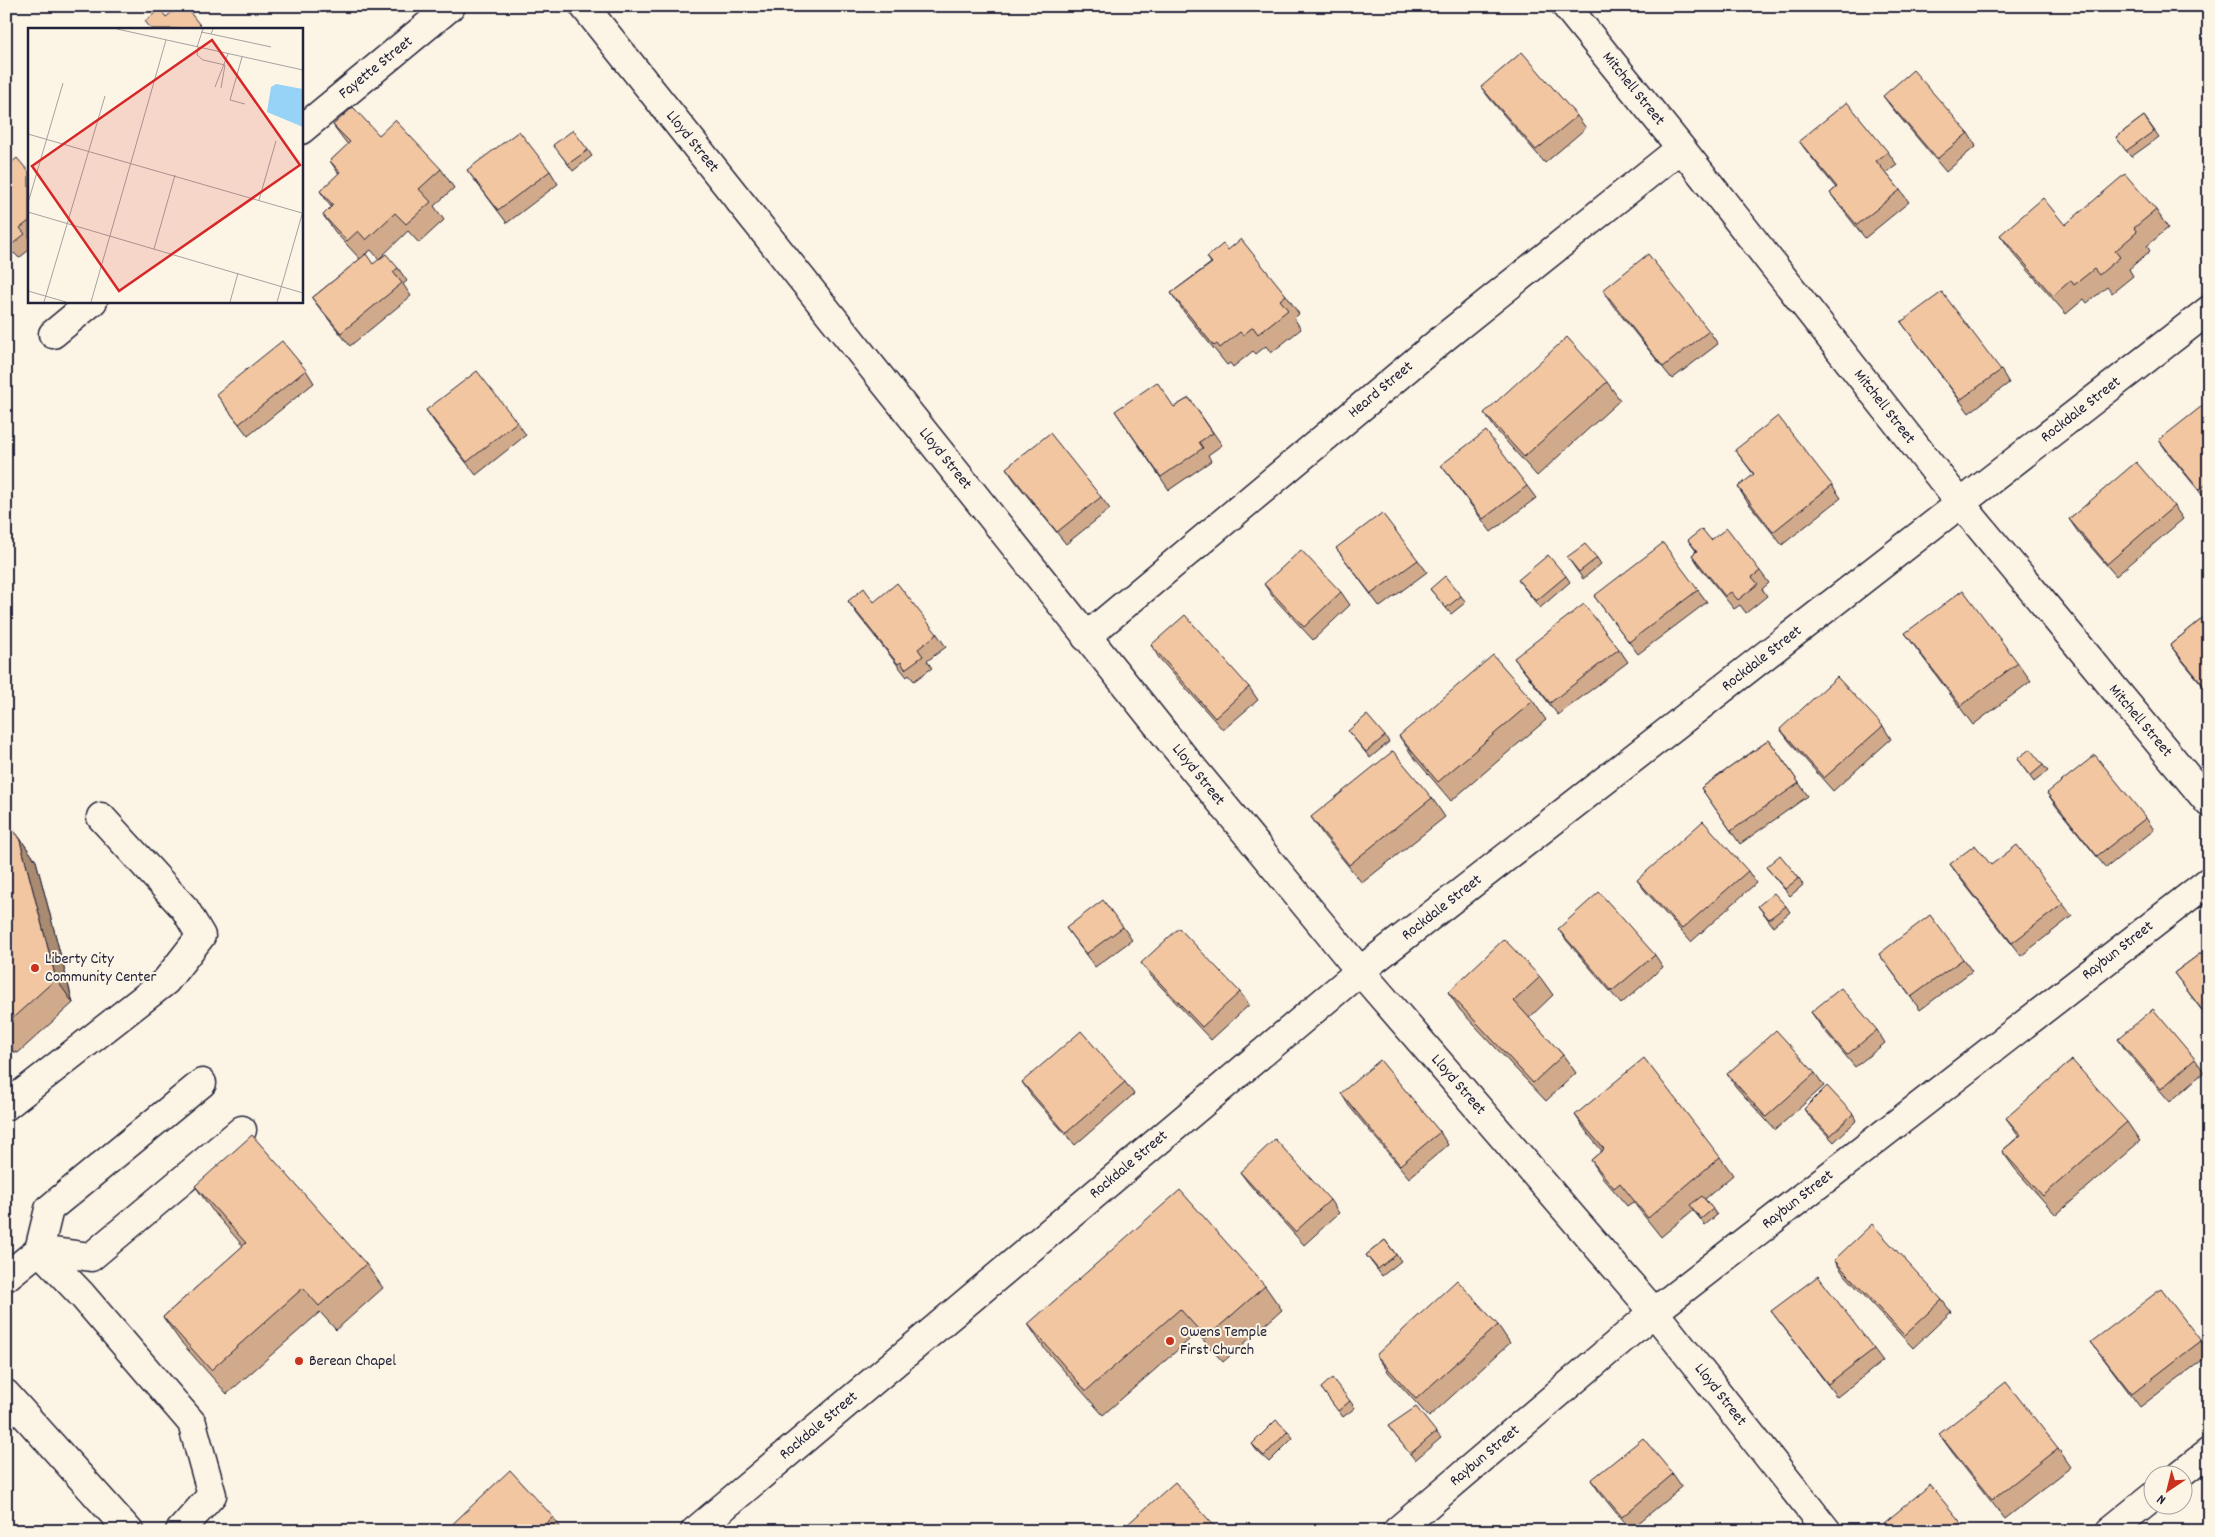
<svg xmlns="http://www.w3.org/2000/svg" width="2215" height="1537" viewBox="0 0 2215 1537" font-family="Dekko,sans-serif">
<style>
.lines{fill:none;stroke-linecap:round;stroke-linejoin:round}
.minor-casing{stroke:#22223b;stroke-width:31}
.major-casing{stroke:#22223b;stroke-width:31}
.minor{stroke:#fcf5e5;stroke-width:28}
.major{stroke:#fcf5e5;stroke-width:28}
.wall{fill:#d0aa8a;stroke:#22223b}
.shaded-wall{fill:#a98b71;stroke:#22223b}
.building{fill:#f2c6a1;stroke:#22223b}
.poi-dot{fill:#c8321e;stroke:#fcf5e5;stroke-width:2}
.labels{text-anchor:middle;dominant-baseline:central;stroke-width:4;stroke-linejoin:round;paint-order:stroke}
.street-label{font-size:16px;fill:#22223b;stroke:#fcf5e5}
.poi-label{font-size:16px;fill:#22223b;stroke:#fcf5e5;text-anchor:start}
.inset-road{fill:none;stroke:#a5a1a1;stroke-width:1}
.view{fill:#d62828;fill-opacity:0.15;stroke:#d62828;stroke-width:2.5}
.inset-edge{fill:none;stroke:#22223b;stroke-width:2.5}
</style>
<rect width="100%" height="100%" fill="#fcf5e5"/>
<filter id="ink" filterUnits="userSpaceOnUse"><feTurbulence type="fractalNoise" baseFrequency=".02" numOctaves="2"/><feDisplacementMap in="SourceGraphic" scale="10" xChannelSelector="R" yChannelSelector="G"/><feConvolveMatrix kernelMatrix="1 2 1 2 8 2 1 2 1" color-interpolation-filters="sRGB"/></filter>
<g filter="url(#ink)">
<g class="lines">
<!-- minor casing -->
<g class="minor-casing">
<path id="minor" d="M 584,6 L 1168,738 L 1360,971 L 1654,1312 L 1827,1531
M 1566,6 L 1681,148 L 1961,504 L 2209,803
M 301,130 L 451,6
M 53,334 L 93,301
M 1086,637 L 1446,336 L 1681,148
M 6,1106 L 166,981 L 201,936 L 185,909 L 101,817
M 6,1277 L 39,1250 L 91,1257 L 242,1130
M 2181,1474 L 2209,1452
M 180,1531 L 212,1495 L 192,1423 L 82,1295 L 39,1250 L 49,1209 L 202,1083
M 695,1531 L 1360,971 L 2209,310
M 1397,1531 L 1654,1312 L 2209,881
M 2110,1531 L 2152,1497"/>
</g>
<!-- major casing -->
<g class="major-casing">
<path id="major" d="M 6,1394 L 129,1531"/>
</g>
<!-- minor -->
<use href="#minor" class="minor"/>
<!-- major -->
<use href="#major" class="major"/>
</g>
<!-- wall -->
<path class="wall" d="M 1481,87 L 1577,116 L 1586,128 L 1545,163 L 1490,99 Z
M 1883,96 L 1968,133 L 1976,146 L 1946,172 L 1892,108 Z
M 2144,116 L 2159,137 L 2131,157 L 2116,137 Z
M 333,125 L 379,135 L 441,169 L 454,188 L 434,206 L 444,220 L 419,243 L 408,231 L 379,259 L 371,250 L 364,255 L 373,264 L 398,268 L 407,281 L 403,284 L 411,296 L 350,346 L 321,310 L 312,298 L 360,259 L 336,233 L 323,215 L 331,207 L 320,191 L 339,174 L 330,161 L 348,145 Z
M 1799,141 L 1888,152 L 1897,165 L 1886,173 L 1900,190 L 1909,202 L 1865,238 L 1839,205 L 1830,193 L 1836,188 L 1808,153 Z
M 588,150 L 592,156 L 573,171 L 558,151 Z
M 6,167 L 29,172 L 29,250 L 19,258 L 14,253 L 6,259 Z
M 467,170 L 550,171 L 558,184 L 507,223 Z
M 2156,210 L 2168,228 L 2147,246 L 2150,251 L 2129,269 L 2133,276 L 2112,293 L 2107,287 L 2087,303 L 2084,299 L 2066,314 L 2013,253 L 2000,235 Z
M 1228,250 L 1286,295 L 1299,314 L 1294,318 L 1301,329 L 1271,353 L 1266,346 L 1256,354 L 1253,351 L 1233,367 L 1230,363 L 1227,365 L 1184,312 L 1171,293 L 1211,263 L 1207,257 Z
M 1603,290 L 1709,331 L 1718,344 L 1672,379 L 1611,303 Z
M 1901,322 L 2001,370 L 2009,383 L 1969,413 Z
M 306,370 L 314,383 L 248,436 L 216,394 Z
M 1607,382 L 1620,400 L 1537,476 L 1497,431 L 1484,413 Z
M 1189,398 L 1222,445 L 1208,455 L 1211,461 L 1169,490 L 1115,411 L 1174,407 Z
M 426,410 L 517,422 L 526,435 L 476,475 L 435,423 Z
M 2209,415 L 2209,501 L 2208,502 L 2168,453 L 2159,440 Z
M 1735,450 L 1832,485 L 1841,498 L 1782,545 L 1746,500 L 1738,487 L 1754,475 Z
M 1441,465 L 1527,486 L 1536,498 L 1491,532 Z
M 1006,468 L 1101,497 L 1110,509 L 1066,544 L 1015,481 Z
M 2174,506 L 2183,519 L 2116,576 L 2078,532 L 2069,519 Z
M 1688,540 L 1711,540 L 1760,571 L 1769,583 L 1762,589 L 1767,596 L 1746,613 L 1740,605 L 1734,609 L 1700,567 L 1692,555 L 1696,551 Z
M 1336,548 L 1418,560 L 1427,572 L 1380,607 Z
M 1567,557 L 1597,558 L 1601,564 L 1583,579 Z
M 1566,576 L 1570,582 L 1540,608 L 1518,580 Z
M 1264,584 L 1341,592 L 1350,605 L 1313,640 L 1273,597 Z
M 1430,589 L 1461,596 L 1466,602 L 1451,614 Z
M 1698,590 L 1707,602 L 1638,654 L 1594,596 Z
M 848,601 L 874,602 L 937,634 L 946,647 L 927,661 L 932,668 L 914,681 L 909,675 L 907,677 L 857,614 Z
M 2209,613 L 2209,693 L 2179,657 L 2170,645 Z
M 1905,633 L 2018,663 L 2031,681 L 1973,725 L 1918,651 Z
M 1151,645 L 1249,687 L 1258,700 L 1223,730 L 1159,658 Z
M 1619,649 L 1628,662 L 1558,715 L 1523,670 L 1514,658 Z
M 1533,701 L 1546,720 L 1451,801 L 1412,755 L 1399,736 Z
M 1883,726 L 1891,739 L 1833,791 L 1789,741 L 1780,729 Z
M 1348,731 L 1385,736 L 1389,742 L 1370,758 Z
M 1769,740 L 1808,796 L 1740,844 L 1701,788 Z
M 2017,759 L 2043,765 L 2048,771 L 2034,782 Z
M 2047,793 L 2146,818 L 2154,830 L 2106,868 L 2056,806 Z
M 1432,798 L 1445,817 L 1362,883 L 1324,836 L 1311,817 Z
M 6,821 L 19,837 L 36,861 L 73,1003 L 18,1053 L 6,1049 Z
M 1950,864 L 1991,865 L 2063,904 L 2072,916 L 2021,956 L 1959,877 Z
M 1766,867 L 1799,878 L 1803,885 L 1790,896 Z
M 1748,871 L 1756,883 L 1691,942 L 1646,892 L 1637,880 Z
M 1758,906 L 1786,906 L 1790,912 L 1773,926 Z
M 1123,927 L 1132,940 L 1095,967 L 1066,928 Z
M 1558,929 L 1655,955 L 1663,967 L 1621,1004 L 1567,941 Z
M 2209,947 L 2209,1020 L 2174,973 Z
M 1879,954 L 1963,959 L 1972,971 L 1920,1010 Z
M 1141,963 L 1240,992 L 1249,1005 L 1211,1040 L 1150,975 Z
M 1540,977 L 1553,995 L 1529,1018 L 1563,1055 L 1576,1073 L 1546,1101 L 1460,1010 L 1448,992 Z
M 1811,1012 L 1877,1030 L 1885,1043 L 1855,1067 L 1820,1025 Z
M 2118,1039 L 2195,1059 L 2204,1072 L 2170,1102 L 2127,1052 Z
M 1815,1073 L 1824,1086 L 1775,1130 L 1736,1087 L 1727,1074 Z
M 1022,1082 L 1125,1082 L 1134,1094 L 1075,1145 L 1031,1095 Z
M 1341,1093 L 1440,1132 L 1448,1145 L 1409,1178 L 1349,1106 Z
M 1804,1109 L 1853,1114 L 1857,1120 L 1834,1142 L 1808,1115 Z
M 1575,1115 L 1720,1157 L 1733,1175 L 1705,1199 L 1717,1215 L 1705,1225 L 1693,1210 L 1661,1237 L 1633,1202 L 1627,1206 L 1603,1178 L 1591,1160 L 1602,1151 L 1588,1134 Z
M 2006,1118 L 2127,1122 L 2140,1141 L 2056,1215 L 2015,1169 L 2002,1151 L 2019,1136 Z
M 1240,1172 L 1330,1200 L 1339,1213 L 1304,1245 L 1249,1184 Z
M 195,1186 L 366,1264 L 383,1288 L 336,1330 L 320,1312 L 227,1394 L 180,1341 L 163,1317 L 243,1246 L 212,1210 Z
M 1385,1240 L 1401,1261 L 1382,1276 L 1366,1255 Z
M 1834,1260 L 1942,1300 L 1951,1312 L 1913,1348 L 1843,1273 Z
M 1265,1286 L 1282,1310 L 1223,1362 L 1197,1333 L 1103,1415 L 1044,1348 L 1028,1324 Z
M 1771,1311 L 1874,1349 L 1883,1361 L 1837,1397 Z
M 1498,1325 L 1510,1343 L 1429,1417 L 1389,1373 L 1376,1355 Z
M 2201,1341 L 2209,1352 L 2209,1355 L 2140,1407 L 2091,1342 Z
M 1321,1388 L 1350,1401 L 1355,1408 L 1343,1417 Z
M 1388,1426 L 1436,1432 L 1441,1438 L 1415,1460 Z
M 1288,1431 L 1293,1438 L 1269,1462 L 1257,1451 L 1252,1444 Z
M 1939,1434 L 2058,1448 L 2071,1467 L 2005,1519 L 1952,1452 Z
M 1673,1474 L 1682,1487 L 1630,1530 L 1600,1493 L 1591,1480 Z
M 553,1517 L 563,1531 L 445,1531 Z"/>
<!-- shaded-wall -->
<path class="shaded-wall" d="M 19,837 L 36,861 L 73,1003 L 56,979 Z"/>
<!-- building -->
<path class="building" d="M 180,6 L 185,6 L 203,29 L 151,29 L 145,21 L 160,9 L 166,17 Z
M 1522,52 L 1577,116 L 1536,150 L 1481,87 Z
M 1913,70 L 1968,133 L 1937,159 L 1883,96 Z
M 1847,102 L 1888,152 L 1876,161 L 1900,190 L 1857,225 L 1830,193 L 1837,187 L 1799,141 Z
M 353,107 L 379,135 L 395,120 L 441,169 L 419,189 L 431,202 L 406,224 L 395,213 L 366,240 L 358,231 L 347,241 L 323,215 L 333,205 L 320,191 L 340,172 L 330,161 L 350,142 L 333,125 Z
M 2144,116 L 2154,131 L 2126,151 L 2116,137 Z
M 573,130 L 588,150 L 568,164 L 553,145 Z
M 519,131 L 550,171 L 498,210 L 467,170 Z
M 17,158 L 29,172 L 29,221 L 20,228 L 25,234 L 10,246 L 6,241 L 6,167 Z
M 2125,174 L 2156,210 L 2134,228 L 2137,232 L 2115,251 L 2120,257 L 2099,275 L 2094,269 L 2074,285 L 2071,280 L 2053,296 L 2000,235 L 2043,198 L 2065,225 Z
M 1241,239 L 1286,295 L 1280,300 L 1288,310 L 1258,334 L 1253,327 L 1243,335 L 1240,332 L 1220,348 L 1217,344 L 1214,346 L 1171,293 L 1212,263 L 1207,257 L 1223,244 L 1228,250 Z
M 366,254 L 373,264 L 386,254 L 398,268 L 393,272 L 402,283 L 341,333 L 312,298 Z
M 1648,254 L 1709,331 L 1663,367 L 1603,290 Z
M 1942,292 L 2001,370 L 1960,400 L 1901,322 Z
M 1567,337 L 1607,382 L 1524,457 L 1484,413 Z
M 282,341 L 306,370 L 239,424 L 216,394 Z
M 477,371 L 517,422 L 467,462 L 426,410 Z
M 1157,382 L 1174,407 L 1189,398 L 1213,433 L 1199,442 L 1203,448 L 1161,477 L 1115,411 Z
M 2202,406 L 2209,415 L 2209,482 L 2199,490 L 2159,440 Z
M 1778,416 L 1832,485 L 1773,532 L 1738,487 L 1754,474 L 1735,450 Z
M 1486,431 L 1527,486 L 1483,519 L 1441,465 Z
M 1050,433 L 1101,497 L 1057,532 L 1006,468 Z
M 2136,462 L 2174,506 L 2107,564 L 2069,519 Z
M 1382,513 L 1418,560 L 1371,594 L 1336,548 Z
M 1727,528 L 1760,571 L 1752,577 L 1758,584 L 1738,600 L 1731,592 L 1725,596 L 1692,555 L 1697,551 L 1688,540 L 1702,529 L 1711,540 Z
M 1663,543 L 1698,590 L 1629,642 L 1594,596 Z
M 1585,544 L 1597,558 L 1579,572 L 1567,557 Z
M 1301,550 L 1341,592 L 1304,627 L 1264,584 Z
M 1548,555 L 1566,576 L 1536,601 L 1518,580 Z
M 1445,576 L 1461,596 L 1446,608 L 1430,589 Z
M 897,583 L 937,634 L 918,649 L 923,656 L 905,669 L 901,662 L 898,664 L 848,601 L 864,588 L 874,602 Z
M 1963,590 L 2018,663 L 1961,706 L 1905,633 Z
M 1584,604 L 1619,649 L 1550,703 L 1514,658 Z
M 2209,613 L 2209,686 L 2206,688 L 2170,645 Z
M 1185,615 L 1249,687 L 1215,718 L 1151,645 Z
M 1493,655 L 1533,701 L 1438,782 L 1399,736 Z
M 1837,677 L 1883,726 L 1824,778 L 1780,729 Z
M 1367,715 L 1385,736 L 1366,752 L 1348,731 Z
M 1769,740 L 1799,783 L 1731,831 L 1701,788 Z
M 2030,749 L 2043,765 L 2030,776 L 2017,759 Z
M 1393,751 L 1432,798 L 1349,865 L 1311,817 Z
M 2095,755 L 2146,818 L 2097,856 L 2047,793 Z
M 6,821 L 19,837 L 56,979 L 6,1024 Z
M 1703,821 L 1748,871 L 1682,929 L 1637,880 Z
M 1975,845 L 1991,865 L 2017,845 L 2063,904 L 2012,943 L 1950,864 Z
M 1780,855 L 1799,878 L 1785,889 L 1766,867 Z
M 1599,892 L 1655,955 L 1612,991 L 1558,929 Z
M 1774,893 L 1786,906 L 1769,919 L 1758,906 Z
M 1103,900 L 1123,927 L 1086,954 L 1066,928 Z
M 1930,915 L 1963,959 L 1911,997 L 1879,954 Z
M 1179,928 L 1240,992 L 1202,1027 L 1141,963 Z
M 1504,939 L 1540,977 L 1514,1001 L 1563,1055 L 1533,1083 L 1448,992 Z
M 2209,947 L 2209,1019 L 2174,973 Z
M 1841,988 L 1877,1030 L 1847,1055 L 1811,1012 Z
M 2153,1009 L 2195,1059 L 2161,1089 L 2118,1039 Z
M 1776,1030 L 1815,1073 L 1766,1117 L 1727,1074 Z
M 1081,1031 L 1125,1082 L 1066,1133 L 1022,1082 Z
M 1644,1058 L 1720,1157 L 1648,1218 L 1620,1183 L 1614,1188 L 1591,1160 L 1604,1149 L 1575,1115 Z
M 1380,1060 L 1440,1132 L 1400,1165 L 1341,1093 Z
M 2072,1060 L 2127,1122 L 2043,1196 L 2002,1151 L 2021,1135 L 2006,1118 Z
M 1827,1086 L 1853,1114 L 1830,1136 L 1804,1109 Z
M 252,1135 L 366,1264 L 319,1306 L 303,1288 L 211,1370 L 163,1317 L 246,1243 L 195,1186 Z
M 1275,1139 L 1330,1200 L 1295,1232 L 1240,1172 Z
M 1180,1190 L 1265,1286 L 1206,1338 L 1180,1309 L 1086,1391 L 1028,1324 Z
M 1702,1196 L 1713,1209 L 1701,1219 L 1690,1205 Z
M 2209,1216 L 2209,1225 L 2205,1219 Z
M 1872,1224 L 1942,1300 L 1904,1335 L 1834,1260 Z
M 1385,1240 L 1396,1255 L 1378,1269 L 1366,1255 Z
M 1818,1276 L 1874,1349 L 1828,1384 L 1771,1311 Z
M 1457,1280 L 1498,1325 L 1416,1399 L 1376,1355 Z
M 2161,1289 L 2201,1341 L 2132,1394 L 2091,1342 Z
M 1332,1378 L 1350,1401 L 1338,1411 L 1321,1388 Z
M 2006,1382 L 2058,1448 L 1992,1500 L 1939,1434 Z
M 1416,1407 L 1436,1432 L 1410,1454 L 1388,1426 Z
M 1276,1420 L 1288,1431 L 1264,1456 L 1252,1444 Z
M 1643,1438 L 1673,1474 L 1622,1517 L 1591,1480 Z
M 510,1470 L 553,1517 L 538,1531 L 445,1531 Z
M 1175,1482 L 1217,1529 L 1214,1531 L 1120,1531 Z
M 1930,1485 L 1968,1531 L 1890,1531 L 1884,1523 Z
M 2209,1516 L 2209,1531 L 2198,1531 Z"/>
</g>
<!-- markers -->
<g class="poi-dot">
<circle cx="35" cy="968" r="5"/>
<circle cx="1170" cy="1341" r="5"/>
<circle cx="299" cy="1361" r="5"/>
</g>
<g class="labels">
<!-- street labels -->
<g class="street-label">
<text transform="translate(376 68) rotate(-39)">Fayette Street</text>
<text transform="translate(1633 89) rotate(51)">Mitchell Street</text>
<text transform="translate(692 142) rotate(51)">Lloyd Street</text>
<text transform="translate(1381 390) rotate(-40)">Heard Street</text>
<text transform="translate(1884 407) rotate(52)">Mitchell Street</text>
<text transform="translate(2081 410) rotate(-38)">Rockdale Street</text>
<text transform="translate(945 459) rotate(51)">Lloyd Street</text>
<text transform="translate(1762 659) rotate(-38)">Rockdale Street</text>
<text transform="translate(2140 721) rotate(50)">Mitchell Street</text>
<text transform="translate(1198 775) rotate(51)">Lloyd Street</text>
<text transform="translate(1442 908) rotate(-38)">Rockdale Street</text>
<text transform="translate(2118 951) rotate(-38)">Raybun Street</text>
<text transform="translate(1458 1085) rotate(49)">Lloyd Street</text>
<text transform="translate(1129 1165) rotate(-40)">Rockdale Street</text>
<text transform="translate(1798 1200) rotate(-38)">Raybun Street</text>
<text transform="translate(1720 1395) rotate(52)">Lloyd Street</text>
<text transform="translate(819 1426) rotate(-40)">Rockdale Street</text>
<text transform="translate(1485 1456) rotate(-40)">Raybun Street</text>
</g>
<!-- poi labels -->
<g class="poi-label">
<text x="45" y="959">Liberty City<tspan x="45" dy="18">Community Center</tspan></text>
<text x="1180" y="1332">Owens Temple<tspan x="1180" dy="18">First Church</tspan></text>
<text x="309" y="1361">Berean Chapel</text>
</g>
</g>
<!-- overview -->
<g transform="translate(28 28)">
<rect width="275" height="275" fill="#fcf5e5"/>
<path d="M 248,56 L 275,61 L 275,99 L 239,84 L 243,59 Z" fill="#97d2f7"/>
<path class="inset-road" d="M 89,1 L 275,42M 173,4 L 183,6 L 185,1M 183,6 L 243,19M 169,19 L 175,1M 170,19 L 169,27 L 175,32 L 197,37 L 193,60M 214,29 L 202,72 L 217,76M 187,59 L 200,26M 0,106 L 274,185M 231,172 L 248,113M 0,175 L 35,55M 0,184 L 275,265M 126,221 L 147,147M 0,263 L 38,274M 16,274 L 77,68M 63,274 L 138,12M 202,274 L 210,245M 249,274 L 275,183"/>
<path class="view" d="M 184,12 L 272,137 L 91,263 L 4,138 Z"/>
<rect width="275" height="275" class="inset-edge"/>
</g>
<!-- margin -->
<rect width="2215" height="1537" fill="none" stroke="#fcf5e5" stroke-width="25"/>
<rect x="12" y="12" width="2190" height="1512" fill="none" stroke="#22223b" stroke-width="2" filter="url(#ink)"/>
<!-- north arrow -->
<g transform="translate(2168 1490) rotate(215)"><circle r="24" fill="#fcf5e5" stroke="#a5a1a1"/>
<path d="M0-4L9 19L0 12L-9 19Z" fill="#c8321e"/>
<text y="-8" font-size="14" font-weight="bold" text-anchor="middle" fill="#22223b">N</text>
</g>
</svg>
